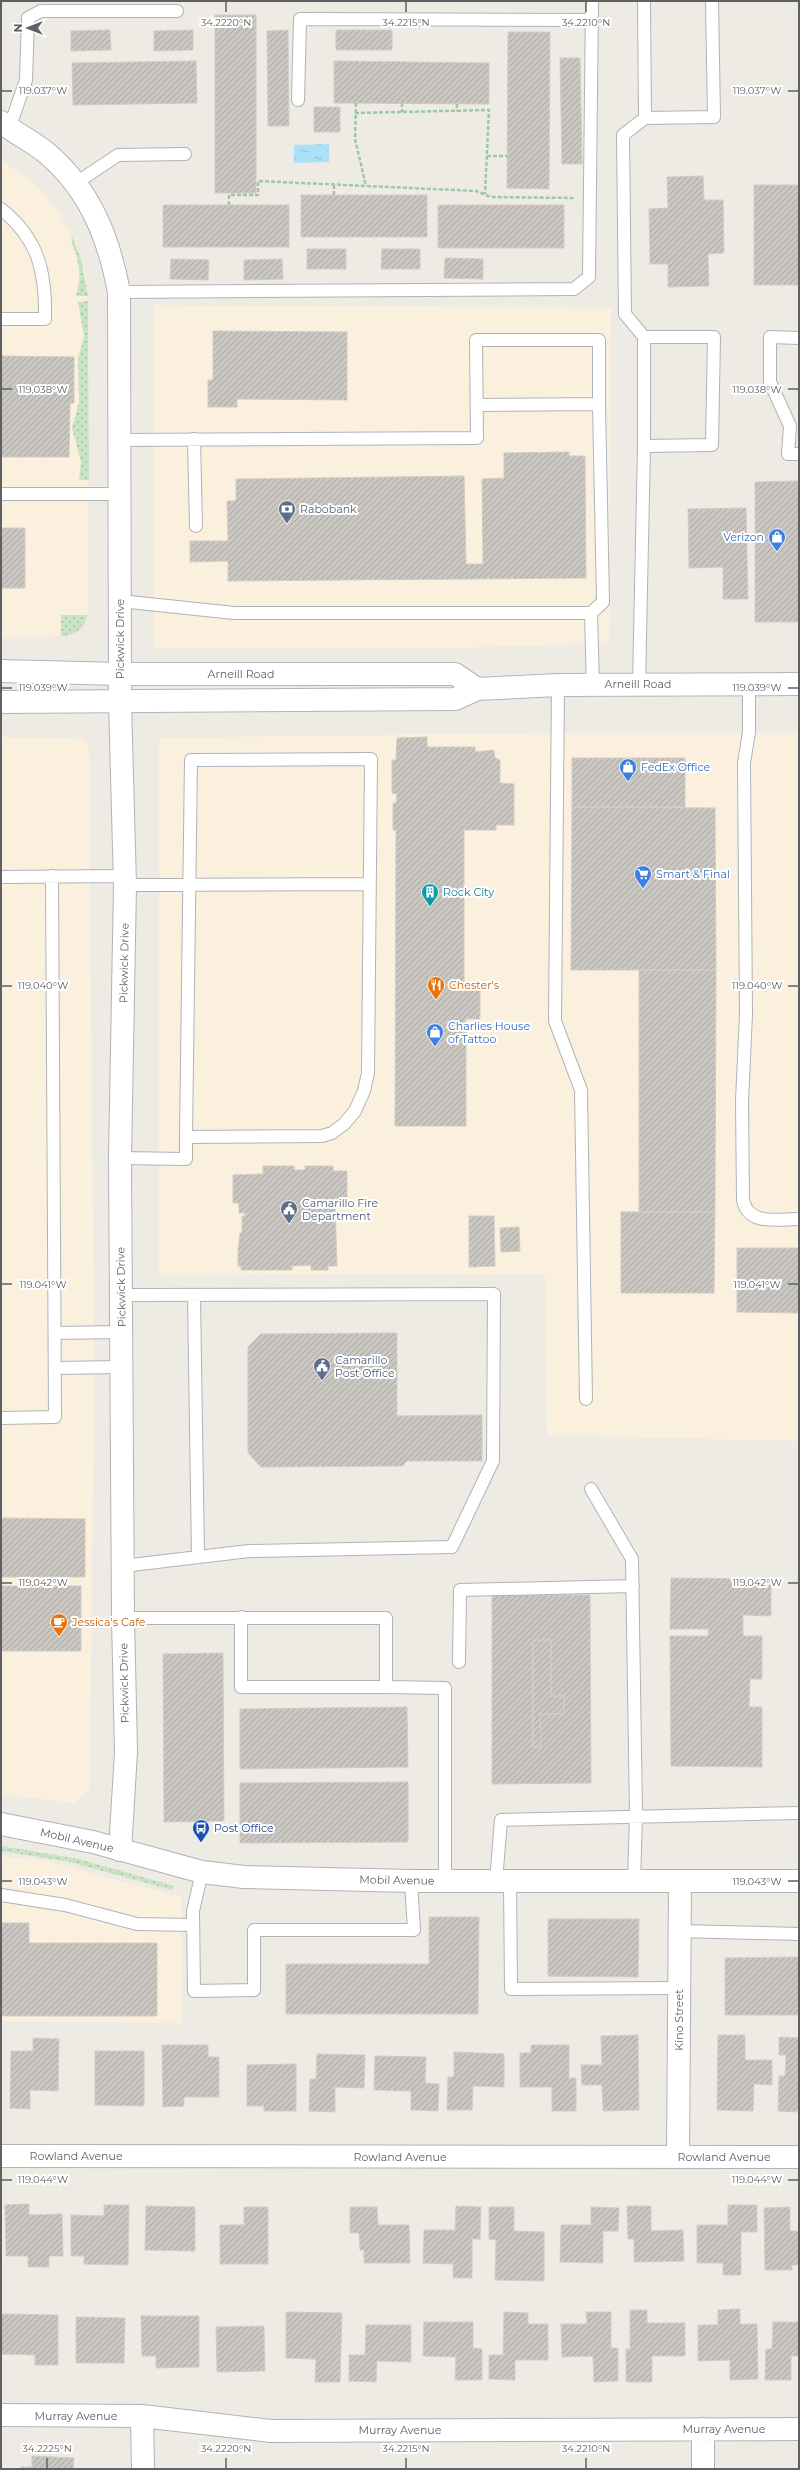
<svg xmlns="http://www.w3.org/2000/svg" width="800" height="2470" viewBox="0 0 800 2470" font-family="Montserrat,sans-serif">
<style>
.commercial{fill:#fbf0dd}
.grass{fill:url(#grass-dots)}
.water{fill:url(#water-ripples)}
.building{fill:url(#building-hatch);stroke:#d2ccc4;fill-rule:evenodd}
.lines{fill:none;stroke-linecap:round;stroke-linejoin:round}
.service-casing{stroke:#b0b3b6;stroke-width:14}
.minor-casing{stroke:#b0b3b6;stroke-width:24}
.secondary-casing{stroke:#b1b5b9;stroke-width:24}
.path{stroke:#9ec7a4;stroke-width:2.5;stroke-dasharray:4 2;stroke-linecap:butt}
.service{stroke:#fff;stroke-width:12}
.minor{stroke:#fff;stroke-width:22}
.secondary{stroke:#fff;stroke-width:22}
.ticks{fill:none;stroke:#5d6164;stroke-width:1.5}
.labels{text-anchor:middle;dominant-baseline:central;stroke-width:4;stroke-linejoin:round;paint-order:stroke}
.service-label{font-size:11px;fill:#4e5e75;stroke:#fff;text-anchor:start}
.shop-label{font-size:11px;fill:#366cbe;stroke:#fff;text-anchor:start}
.street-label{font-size:11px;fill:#5d6164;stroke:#fff}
.culture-label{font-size:11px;fill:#0d838f;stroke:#fff;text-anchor:start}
.food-label{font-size:11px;fill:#c56008;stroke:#fff;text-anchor:start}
.transit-label{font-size:11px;fill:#164399;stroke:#fff;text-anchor:start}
.ticks-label{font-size:10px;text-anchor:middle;fill:#5d6164;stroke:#fff;stroke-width:4;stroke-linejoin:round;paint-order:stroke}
</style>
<defs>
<pattern id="grass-dots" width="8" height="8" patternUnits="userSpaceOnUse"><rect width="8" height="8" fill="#c8e4c3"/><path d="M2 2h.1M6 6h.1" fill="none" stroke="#a6bca2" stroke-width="1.8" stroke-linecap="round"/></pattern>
<pattern id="water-ripples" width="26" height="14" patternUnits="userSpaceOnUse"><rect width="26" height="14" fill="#aae1f9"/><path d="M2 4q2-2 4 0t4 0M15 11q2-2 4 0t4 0" fill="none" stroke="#8ebacd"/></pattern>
<pattern id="building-hatch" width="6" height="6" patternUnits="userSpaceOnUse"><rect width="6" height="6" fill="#cac6c2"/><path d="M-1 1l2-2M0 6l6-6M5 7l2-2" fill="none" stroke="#a7a4a1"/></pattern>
</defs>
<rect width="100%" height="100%" fill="#eeebe5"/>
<!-- commercial -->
<path class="commercial" d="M 1,160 L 36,185 L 58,211 L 76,243 L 86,279 L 89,330 L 88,612 L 83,627 L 66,636 L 1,637 Z
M 154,305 L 611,308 L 609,643 L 456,648 L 154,648 Z
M 547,733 L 799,733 L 799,1441 L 547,1435 L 545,1274 L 159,1275 L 159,738 Z
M 1,737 L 84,739 L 89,747 L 94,1369 L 90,1787 L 75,1803 L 1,1794 Z
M 1,1856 L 46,1861 L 181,1897 L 182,2023 L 1,2021 Z"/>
<!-- grass -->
<path class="grass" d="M 72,236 L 81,259 L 88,296 L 76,296 C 81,280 80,270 76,254 C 74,247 70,244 72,236 Z
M 88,301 L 89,480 L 79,480 L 81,462 L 72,428 L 79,402 L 78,359 L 84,336 L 78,302 Z
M 61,615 L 87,615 C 85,629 74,636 61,636 Z
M 1,1846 L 79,1859 L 174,1886 L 172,1890 L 70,1862 L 1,1851 Z"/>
<!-- water -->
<path class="water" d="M 329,144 L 329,162 L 294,163 L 294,145 Z"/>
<!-- building -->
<path class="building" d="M 215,15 L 256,15 L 256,193 L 215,193 Z
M 110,30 L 111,50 L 71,51 L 71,31 Z
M 193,30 L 193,50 L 154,51 L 154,31 Z
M 288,30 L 289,126 L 268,126 L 267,31 Z
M 336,30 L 392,30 L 392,50 L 336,50 Z
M 508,32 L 550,32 L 549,189 L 507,188 Z
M 560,58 L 580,58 L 582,164 L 562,164 Z
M 196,61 L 197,103 L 73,105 L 72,63 Z
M 334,61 L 489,63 L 489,104 L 334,103 Z
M 314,107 L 340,107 L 340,132 L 314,132 Z
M 703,176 L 704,200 L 723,200 L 724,253 L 708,254 L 709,286 L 668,287 L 668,264 L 650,264 L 649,209 L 668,208 L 667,177 Z
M 754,185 L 799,185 L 799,285 L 754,285 Z
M 301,195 L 427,195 L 427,237 L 301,237 Z
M 163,205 L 289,205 L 289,247 L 163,247 Z
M 438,205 L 564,205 L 564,248 L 438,248 Z
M 307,249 L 346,249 L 346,269 L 307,269 Z
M 382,249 L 420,249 L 420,269 L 381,269 Z
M 445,258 L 483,259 L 483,279 L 444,278 Z
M 171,259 L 209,260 L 208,280 L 170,279 Z
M 282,259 L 283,279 L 244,280 L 244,260 Z
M 213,331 L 347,332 L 347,400 L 237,399 L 237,407 L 208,407 L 208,380 L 213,380 Z
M 1,356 L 74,357 L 74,403 L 70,403 L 69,457 L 1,457 Z
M 569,452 L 569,456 L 585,456 L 586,578 L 228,581 L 228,561 L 190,562 L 190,541 L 228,541 L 227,501 L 236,501 L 236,479 L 464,476 L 466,564 L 483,564 L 482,479 L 504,478 L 504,453 Z
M 799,481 L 799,622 L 755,622 L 755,482 Z
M 746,508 L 748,599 L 723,599 L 723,567 L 689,568 L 688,509 Z
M 1,528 L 25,528 L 25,588 L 1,588 Z
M 427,737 L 427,747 L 475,747 L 475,752 L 494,750 L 495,758 L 500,760 L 500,783 L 514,784 L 514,825 L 496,825 L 496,830 L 464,830 L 464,984 L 480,984 L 480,1019 L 466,1019 L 466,1126 L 395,1126 L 396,830 L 393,830 L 393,803 L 396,803 L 397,794 L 392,793 L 392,760 L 396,760 L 397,738 Z
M 572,758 L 685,758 L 685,807 L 572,807 Z
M 572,807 L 715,808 L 716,970 L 571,970 Z
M 639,970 L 716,970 L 715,1212 L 639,1212 Z
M 263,1166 L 294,1166 L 294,1170 L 305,1170 L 305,1166 L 333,1166 L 333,1171 L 347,1171 L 347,1203 L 335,1202 L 337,1266 L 328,1266 L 328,1270 L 311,1270 L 311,1265 L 292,1266 L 292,1270 L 241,1270 L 241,1266 L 238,1266 L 238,1251 L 240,1233 L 242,1233 L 242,1216 L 245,1216 L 245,1213 L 239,1213 L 239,1203 L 233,1203 L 233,1175 L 263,1174 Z
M 621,1212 L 715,1212 L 714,1293 L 621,1293 Z
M 469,1216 L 494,1216 L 495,1266 L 469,1267 Z
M 519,1227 L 520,1251 L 501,1252 L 500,1228 Z
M 737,1248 L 799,1248 L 799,1313 L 737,1312 Z
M 397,1333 L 397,1416 L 482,1415 L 482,1461 L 406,1461 L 403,1466 L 397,1466 L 261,1467 L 248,1453 L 248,1347 L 261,1334 Z
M 1,1518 L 85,1519 L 85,1577 L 1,1577 Z
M 671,1578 L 771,1579 L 771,1616 L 743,1615 L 743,1636 L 762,1636 L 762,1679 L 750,1679 L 749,1707 L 762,1707 L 762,1767 L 671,1766 L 670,1636 L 708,1636 L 709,1629 L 670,1629 Z
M 1,1586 L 81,1586 L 81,1651 L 1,1651 Z
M 492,1595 L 590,1595 L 591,1783 L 492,1784 ZM 533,1640 L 551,1640 L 551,1696 L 564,1696 L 564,1714 L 540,1714 L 541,1747 L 533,1747 Z
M 533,1640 L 551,1640 L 551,1696 L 564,1696 L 564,1714 L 540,1714 L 541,1747 L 533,1747 Z
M 223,1653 L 224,1821 L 164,1822 L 163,1654 Z
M 407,1707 L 408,1767 L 240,1769 L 240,1709 Z
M 408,1782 L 408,1842 L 240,1843 L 240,1783 Z
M 429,1917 L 479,1917 L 478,2014 L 286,2014 L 286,1964 L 429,1964 Z
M 548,1919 L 639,1919 L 638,1977 L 548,1976 Z
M 1,1923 L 29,1923 L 29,1943 L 157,1943 L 157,2016 L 1,2016 Z
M 799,1957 L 799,2015 L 725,2015 L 725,1958 Z
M 638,2035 L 639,2110 L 603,2111 L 602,2085 L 582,2085 L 581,2065 L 602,2065 L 601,2036 Z
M 718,2035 L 745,2035 L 745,2060 L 772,2060 L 772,2085 L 754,2084 L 753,2111 L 717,2110 Z
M 779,2037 L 799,2038 L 799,2112 L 778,2111 L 779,2076 L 785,2076 L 786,2055 L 779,2055 Z
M 33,2038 L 59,2039 L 58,2091 L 30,2090 L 30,2109 L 10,2108 L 11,2051 L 33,2051 Z
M 162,2045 L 208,2045 L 208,2057 L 219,2057 L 219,2097 L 184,2097 L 184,2106 L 163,2107 Z
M 531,2045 L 569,2045 L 569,2078 L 576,2078 L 576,2111 L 552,2111 L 552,2087 L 520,2087 L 520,2053 L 531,2053 Z
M 95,2051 L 144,2051 L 144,2106 L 95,2105 Z
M 454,2052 L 504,2054 L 504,2087 L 473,2086 L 472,2110 L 447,2110 L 448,2077 L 454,2077 Z
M 317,2054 L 365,2055 L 364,2088 L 335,2087 L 335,2112 L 309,2111 L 310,2079 L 316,2079 Z
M 375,2056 L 426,2057 L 425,2083 L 439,2084 L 438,2111 L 411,2110 L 411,2091 L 374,2090 Z
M 296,2064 L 296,2111 L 264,2111 L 264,2106 L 247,2106 L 247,2065 Z
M 29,2204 L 29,2215 L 62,2214 L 63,2256 L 49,2256 L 49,2267 L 28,2267 L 28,2256 L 6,2256 L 5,2205 Z
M 104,2205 L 129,2205 L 128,2265 L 84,2264 L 84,2256 L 71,2256 L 71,2215 L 104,2216 Z
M 728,2205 L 757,2205 L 757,2232 L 741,2232 L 741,2275 L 723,2275 L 723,2263 L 697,2263 L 697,2225 L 728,2225 Z
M 146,2206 L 195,2207 L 195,2251 L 145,2250 Z
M 456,2206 L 481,2207 L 480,2239 L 472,2239 L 472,2278 L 453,2278 L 453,2264 L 423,2263 L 424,2230 L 455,2230 Z
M 627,2206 L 651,2206 L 651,2231 L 683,2230 L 684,2261 L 634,2262 L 634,2239 L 628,2239 Z
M 244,2207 L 268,2207 L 268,2264 L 220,2264 L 220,2225 L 244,2225 Z
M 350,2207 L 377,2207 L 378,2225 L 409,2225 L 410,2263 L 364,2263 L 364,2250 L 360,2250 L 359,2233 L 350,2233 Z
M 489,2207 L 514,2207 L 514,2231 L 544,2232 L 544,2281 L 495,2280 L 496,2240 L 489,2239 Z
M 591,2207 L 619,2208 L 618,2231 L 603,2231 L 603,2263 L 560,2262 L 561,2225 L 591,2225 Z
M 790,2207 L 790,2231 L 799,2231 L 799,2265 L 792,2265 L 792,2270 L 765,2270 L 764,2208 Z
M 740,2309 L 740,2324 L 757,2324 L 758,2379 L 730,2380 L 730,2360 L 698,2361 L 698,2325 L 718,2325 L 718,2310 Z
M 630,2310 L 647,2310 L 647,2323 L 685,2323 L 685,2356 L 652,2356 L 652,2382 L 626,2382 L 626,2349 L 630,2349 Z
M 286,2312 L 342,2313 L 340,2382 L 315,2382 L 316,2359 L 286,2358 Z
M 504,2312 L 528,2313 L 528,2324 L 548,2324 L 548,2360 L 515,2360 L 515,2380 L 489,2379 L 489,2355 L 503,2355 Z
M 586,2312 L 611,2312 L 611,2348 L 618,2348 L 618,2381 L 594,2382 L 593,2356 L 562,2357 L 561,2324 L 587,2324 Z
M 1,2314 L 58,2315 L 58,2365 L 35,2365 L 35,2355 L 1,2354 Z
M 141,2316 L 199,2316 L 199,2367 L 156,2368 L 156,2356 L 142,2356 Z
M 76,2317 L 125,2318 L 124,2363 L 76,2363 Z
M 424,2322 L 473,2322 L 473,2348 L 482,2349 L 482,2380 L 455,2380 L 456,2357 L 423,2356 Z
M 773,2322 L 799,2322 L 799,2356 L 791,2356 L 791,2380 L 765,2380 L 766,2349 L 772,2349 Z
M 366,2325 L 411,2325 L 411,2362 L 377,2361 L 376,2382 L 349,2381 L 349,2355 L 365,2355 Z
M 264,2326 L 265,2371 L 217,2372 L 216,2327 Z
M 32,2456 L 74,2458 L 73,2469 L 21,2469 L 21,2467 L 32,2467 Z"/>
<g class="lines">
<!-- service casing -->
<g class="service-casing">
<path id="service" d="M 644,1 L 645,118
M 298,100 L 300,19 L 592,20
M 9,129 L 26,80 L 28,18 L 41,11 L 177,11
M 76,183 L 118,155 L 185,154
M 1,209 C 39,239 46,273 45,319 L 1,319
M 119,292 L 574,289 L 589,277 L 592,1
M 644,337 L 714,337 L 712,445 L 644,446
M 799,338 L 770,337 L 770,382 L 790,426 L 788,454 L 799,454
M 194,439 L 196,526
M 120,440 L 477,438 L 476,340 L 599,340 L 599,404 L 477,405
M 1,494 L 120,494
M 120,601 L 234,613 L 591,613 L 603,602 L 599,404
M 591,613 L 593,685
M 749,684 L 749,732 L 744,763 L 746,1014 L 742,1101 L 743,1200 C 748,1226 778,1219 799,1219
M 558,685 L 555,1021 L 581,1090 L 586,1399
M 639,685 L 644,446 L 644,337 L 625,314 L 623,135 L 645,118 L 714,117 L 712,1
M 1,877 L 125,876
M 125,885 L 370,884
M 120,1158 L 186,1159 L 186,1137 L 191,760 L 371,759 L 368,1073 L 364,1091 L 355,1111 L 344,1124 L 332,1133 L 322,1136 L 186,1137
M 121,1295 L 494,1294 L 493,1461 L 452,1547 L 249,1551 L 123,1566
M 194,1296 L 198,1556
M 55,1333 L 122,1332
M 55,1368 L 121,1367
M 1,1418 L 55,1417 L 52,876
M 591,1489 L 632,1559 L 636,1815 L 634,1882
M 123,1618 L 386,1618 L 386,1687 L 241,1687 L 241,1617
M 459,1662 L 460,1590 L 633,1586
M 386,1687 L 445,1688 L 445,1880
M 202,1872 L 193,1911 L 194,1991 L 254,1990 L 254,1930 L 414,1930 L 411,1881
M 496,1881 L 501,1820 L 799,1813
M 510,1881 L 511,1989 L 679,1988
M 1,1895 L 65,1905 L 137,1924 L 193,1925
M 679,1931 L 799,1934"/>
</g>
<!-- minor casing -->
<g class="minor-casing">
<path id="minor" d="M 1,122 C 16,134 34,142 49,155 C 91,192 109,239 119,292 L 120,702 L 125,885 L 120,1158 L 123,1618 L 126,1752 L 120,1850
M 1,1824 L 93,1842 L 202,1872 L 244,1877 L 411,1881 L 799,1881
M 1,2156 L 799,2157
M 678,2157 L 680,1882
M 1,2415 L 142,2416 L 271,2431 L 799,2429
M 142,2416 L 143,2469
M 703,2429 L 703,2469"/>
</g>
<!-- secondary casing -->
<g class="secondary-casing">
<path id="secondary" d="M 1,671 L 120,674 L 455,674 L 477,689
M 1,702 L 455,699 L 477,689 L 558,685 L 799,684"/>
</g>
<!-- path -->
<path class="path" d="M 356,103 L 355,139 L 366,186
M 402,103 L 402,112
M 457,104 L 457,111
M 355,113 L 489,110 L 485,194
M 487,156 L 507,156
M 334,185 L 334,195
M 229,205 L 229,195 L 258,195 L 258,181 L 476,191 L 491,197 L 574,198"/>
<!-- service -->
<use href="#service" class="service"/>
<!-- minor -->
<use href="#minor" class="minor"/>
<!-- secondary -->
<use href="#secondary" class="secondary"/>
</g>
<!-- ticks -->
<path class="ticks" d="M 226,2 L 226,12M 406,2 L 406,12M 586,2 L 586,12M 2,91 L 12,91M 788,91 L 798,91M 2,389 L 12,389M 788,389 L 798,389M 2,688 L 12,688M 788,688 L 798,688M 2,986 L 12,986M 788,986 L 798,986M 2,1284 L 12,1284M 788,1284 L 798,1284M 2,1583 L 12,1583M 788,1583 L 798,1583M 2,1881 L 12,1881M 788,1881 L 798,1881M 2,2180 L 12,2180M 788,2180 L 798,2180M 47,2458 L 47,2468M 226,2458 L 226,2468M 406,2458 L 406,2468M 586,2458 L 586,2468"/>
<!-- icons -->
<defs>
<g id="bank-pin" transform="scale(0.9)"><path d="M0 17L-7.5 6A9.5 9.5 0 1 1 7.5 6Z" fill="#5c6f8a" stroke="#fff"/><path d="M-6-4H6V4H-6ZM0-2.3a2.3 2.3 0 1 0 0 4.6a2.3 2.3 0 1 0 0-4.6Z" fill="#fff"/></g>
<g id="shop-pin" transform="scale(0.9)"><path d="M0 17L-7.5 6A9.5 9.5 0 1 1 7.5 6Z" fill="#3f7fe0" stroke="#fff"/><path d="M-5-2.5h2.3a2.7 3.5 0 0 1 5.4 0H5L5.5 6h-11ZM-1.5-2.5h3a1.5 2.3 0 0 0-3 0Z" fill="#fff"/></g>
<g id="supermarket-pin" transform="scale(0.9)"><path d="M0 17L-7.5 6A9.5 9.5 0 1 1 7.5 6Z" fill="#3f7fe0" stroke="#fff"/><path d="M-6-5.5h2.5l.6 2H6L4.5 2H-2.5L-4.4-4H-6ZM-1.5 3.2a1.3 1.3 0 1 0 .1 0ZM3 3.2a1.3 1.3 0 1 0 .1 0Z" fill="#fff"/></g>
<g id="building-pin" transform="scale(0.9)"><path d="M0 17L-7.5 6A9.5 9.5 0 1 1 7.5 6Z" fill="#0f9aa8" stroke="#fff"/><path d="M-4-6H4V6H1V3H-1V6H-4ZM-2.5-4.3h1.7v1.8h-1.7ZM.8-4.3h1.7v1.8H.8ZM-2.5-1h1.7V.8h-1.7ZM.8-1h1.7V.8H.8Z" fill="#fff"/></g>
<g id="restaurant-pin" transform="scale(0.9)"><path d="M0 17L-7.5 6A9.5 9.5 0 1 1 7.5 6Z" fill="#e8710a" stroke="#fff"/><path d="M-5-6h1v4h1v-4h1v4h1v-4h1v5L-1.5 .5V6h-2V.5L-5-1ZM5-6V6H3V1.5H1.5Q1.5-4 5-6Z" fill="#fff"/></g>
<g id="civic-pin" transform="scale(0.9)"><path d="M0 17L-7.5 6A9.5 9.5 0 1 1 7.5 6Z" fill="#5c6f8a" stroke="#fff"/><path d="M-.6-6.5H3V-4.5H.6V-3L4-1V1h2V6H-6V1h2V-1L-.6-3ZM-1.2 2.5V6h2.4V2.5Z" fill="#fff"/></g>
<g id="cafe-pin" transform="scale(0.9)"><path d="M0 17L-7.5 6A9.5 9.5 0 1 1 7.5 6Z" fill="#e8710a" stroke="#fff"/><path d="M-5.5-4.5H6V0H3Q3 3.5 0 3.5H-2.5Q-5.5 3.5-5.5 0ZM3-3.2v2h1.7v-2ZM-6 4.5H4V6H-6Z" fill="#fff"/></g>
<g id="bus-pin" transform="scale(0.9)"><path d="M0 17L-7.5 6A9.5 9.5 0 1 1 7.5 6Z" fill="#1a4fb4" stroke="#fff"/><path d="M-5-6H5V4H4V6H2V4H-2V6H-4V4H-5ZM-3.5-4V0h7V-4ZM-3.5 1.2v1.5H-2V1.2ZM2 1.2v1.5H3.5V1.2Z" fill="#fff"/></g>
</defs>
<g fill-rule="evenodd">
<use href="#bank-pin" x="287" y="509"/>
<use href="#shop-pin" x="777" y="537"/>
<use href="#shop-pin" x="628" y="767"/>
<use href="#supermarket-pin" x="643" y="874"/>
<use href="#building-pin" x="430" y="892"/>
<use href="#restaurant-pin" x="436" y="985"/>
<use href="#shop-pin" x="435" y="1032"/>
<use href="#civic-pin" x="289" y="1209"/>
<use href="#civic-pin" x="322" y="1366"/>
<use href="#cafe-pin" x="59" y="1622"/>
<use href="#bus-pin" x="201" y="1828"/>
</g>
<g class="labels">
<!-- service labels -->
<g class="service-label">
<text x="300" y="509">Rabobank</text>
<text x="302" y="1203">Camarillo Fire<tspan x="302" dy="13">Department</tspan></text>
<text x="335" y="1360">Camarillo<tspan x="335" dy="13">Post Office</tspan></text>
</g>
<!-- shop labels -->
<g class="shop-label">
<text x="764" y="537" text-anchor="end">Verizon</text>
<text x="641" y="767">FedEx Office</text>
<text x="656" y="874">Smart &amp; Final</text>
<text x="448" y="1026">Charlies House<tspan x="448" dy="13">of Tattoo</tspan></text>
</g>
<!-- street labels -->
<g class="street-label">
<text transform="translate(120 639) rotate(-90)">Pickwick Drive</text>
<text x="241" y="674">Arneill Road</text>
<text x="638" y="684">Arneill Road</text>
<text transform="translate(124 963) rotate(-89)">Pickwick Drive</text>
<text transform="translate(121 1287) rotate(-91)">Pickwick Drive</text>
<text transform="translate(124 1683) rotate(-91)">Pickwick Drive</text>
<text transform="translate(77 1840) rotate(13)">Mobil Avenue</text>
<text transform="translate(397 1880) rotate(1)">Mobil Avenue</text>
<text transform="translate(679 2020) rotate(-90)">Kino Street</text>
<text x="76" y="2156">Rowland Avenue</text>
<text x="400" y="2157">Rowland Avenue</text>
<text x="724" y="2157">Rowland Avenue</text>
<text x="76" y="2416">Murray Avenue</text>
<text x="724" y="2429">Murray Avenue</text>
<text x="400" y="2430">Murray Avenue</text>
</g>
<!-- culture labels -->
<g class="culture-label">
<text x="443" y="892">Rock City</text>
</g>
<!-- food labels -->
<g class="food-label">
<text x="449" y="985">Chester's</text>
<text x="72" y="1622">Jessica's Cafe</text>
</g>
<!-- transit labels -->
<g class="transit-label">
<text x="214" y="1828">Post Office</text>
</g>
</g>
<g class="ticks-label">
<text x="226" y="26">34.2220°N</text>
<text x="406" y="26">34.2215°N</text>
<text x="586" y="26">34.2210°N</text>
<text x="757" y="94">119.037°W</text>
<text x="43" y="94">119.037°W</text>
<text x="757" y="393">119.038°W</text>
<text x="43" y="393">119.038°W</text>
<text x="757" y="691">119.039°W</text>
<text x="43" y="691">119.039°W</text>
<text x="757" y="989">119.040°W</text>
<text x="43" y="989">119.040°W</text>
<text x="43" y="1288">119.041°W</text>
<text x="757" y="1288">119.041°W</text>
<text x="757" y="1586">119.042°W</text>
<text x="43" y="1586">119.042°W</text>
<text x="43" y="1885">119.043°W</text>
<text x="757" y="1885">119.043°W</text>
<text x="757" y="2183">119.044°W</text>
<text x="43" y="2183">119.044°W</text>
<text x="47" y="2452">34.2225°N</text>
<text x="226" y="2452">34.2220°N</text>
<text x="406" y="2452">34.2215°N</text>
<text x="586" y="2452">34.2210°N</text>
</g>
<!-- border -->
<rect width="800" height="2470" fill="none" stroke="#5d6164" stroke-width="4"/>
<!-- north arrow -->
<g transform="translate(28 28) rotate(270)" stroke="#ffffff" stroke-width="3" paint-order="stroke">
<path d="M0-3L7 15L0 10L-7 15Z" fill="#5d6164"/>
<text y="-6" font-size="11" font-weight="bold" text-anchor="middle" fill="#5d6164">N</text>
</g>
</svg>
